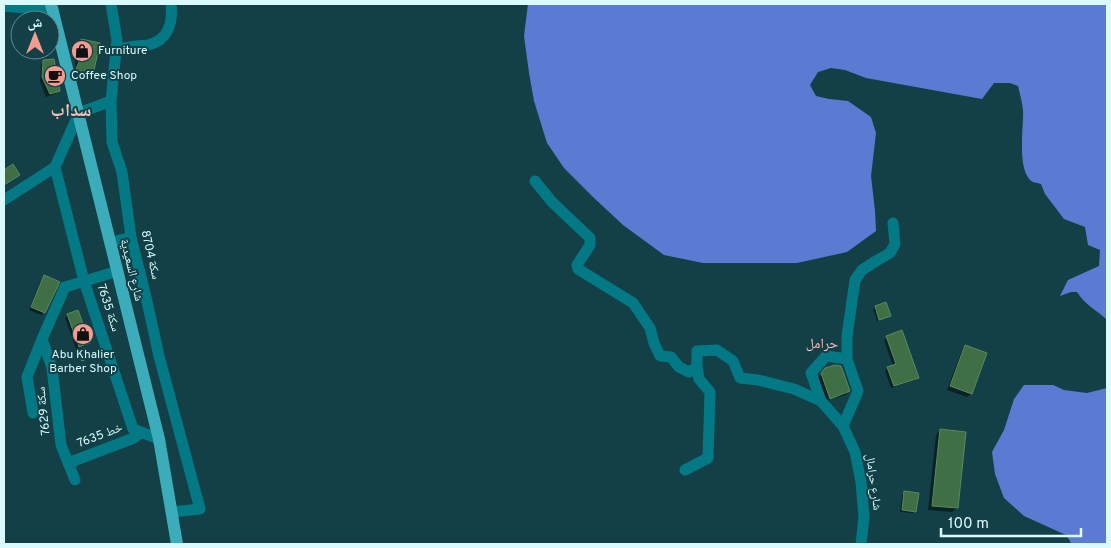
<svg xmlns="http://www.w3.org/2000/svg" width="1111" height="548" viewBox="0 0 1111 548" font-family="Overpass,'Noto Naskh Arabic',sans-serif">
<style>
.water{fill:#5b7bd2}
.shadow{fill:#0007}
.building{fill:#406f46;stroke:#5a8a5f}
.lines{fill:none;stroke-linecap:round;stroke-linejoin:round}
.minor{stroke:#037985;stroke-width:11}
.major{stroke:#3aacba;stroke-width:12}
.labels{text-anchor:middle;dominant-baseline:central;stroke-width:4;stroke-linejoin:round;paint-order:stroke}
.poi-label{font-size:12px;fill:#dafafe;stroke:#124046;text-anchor:start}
.street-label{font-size:12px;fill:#dafafe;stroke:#124046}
.neighbourhood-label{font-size:14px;fill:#f4c1ba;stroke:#124046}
.district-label{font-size:18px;font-weight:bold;fill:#f4c1ba;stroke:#124046}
</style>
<rect width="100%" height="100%" fill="#124046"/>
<!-- water -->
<path class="water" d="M 528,4 L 1107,4 L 1107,320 C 1097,310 1085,305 1077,292 L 1071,292 L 1060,296 L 1068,280 L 1099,266 L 1100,250 L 1088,245 L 1085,227 L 1064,219 L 1045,194 L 1041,184 C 1039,183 1035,183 1033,182 C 1016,172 1024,127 1023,110 C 1022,102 1020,94 1018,86 L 1010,83 L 994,83 L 982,99 L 866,78 L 845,70 L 831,68 L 818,72 L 810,85 L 816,96 L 829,99 L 848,101 L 871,117 L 876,133 L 871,176 L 875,211 L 876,231 L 847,252 L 797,263 L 703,263 L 664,255 L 623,225 L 593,197 L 564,168 L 547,143 L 534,101 L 529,73 L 524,36 Z
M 1024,385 L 1053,385 L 1064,390 L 1087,393 L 1107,388 L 1107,544 L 1071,544 L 1070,541 L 1066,535 L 1024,516 L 1004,498 L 995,474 L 992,452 L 1004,430 L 1014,399 Z"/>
<!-- shadow -->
<path class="shadow" d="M 82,41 L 89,76 L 86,79 L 74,72 L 76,66 L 75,61 L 79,44 Z
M 44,61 L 59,90 L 55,94 L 46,97 L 40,81 L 41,64 Z
M 45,277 L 44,312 L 41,315 L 29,310 L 41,280 Z
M 886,304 L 890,315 L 888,317 L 877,321 L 873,309 L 875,308 Z
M 68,315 L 89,343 L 85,346 L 76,349 L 65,318 Z
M 887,337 L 918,377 L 915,380 L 891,388 L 885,371 L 887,368 L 893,366 L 884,340 Z
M 965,346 L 986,354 L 971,394 L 967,397 L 947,390 L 962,350 Z
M 826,370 L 848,392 L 845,395 L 826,401 L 818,378 Z
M 940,430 L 957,508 L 952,512 L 928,510 L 936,435 Z
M 904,493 L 915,511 L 913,513 L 900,512 L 902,495 Z"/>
<!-- building -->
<path class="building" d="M 81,39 L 100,43 L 94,70 L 90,76 L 76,69 L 79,62 L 77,57 Z
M 54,59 L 60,91 L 50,94 L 42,77 L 43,60 Z
M 13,164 L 20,175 L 4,185 L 4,170 Z
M 44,275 L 60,282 L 45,313 L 31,307 Z
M 886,302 L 891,316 L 879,320 L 875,306 Z
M 78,310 L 90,343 L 79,347 L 67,314 Z
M 902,330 L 919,378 L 894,386 L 887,367 L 896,364 L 886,336 Z
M 965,345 L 987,353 L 972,394 L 950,386 Z
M 84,348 L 89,358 L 82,361 L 77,352 Z
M 835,365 L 841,366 L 850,391 L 830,399 L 821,373 L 825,368 Z
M 940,429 L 966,432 L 958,508 L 932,506 Z
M 904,491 L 919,493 L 916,512 L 902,510 Z"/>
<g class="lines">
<!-- minor -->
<path class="minor" d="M 111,4 L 117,40 L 111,101 L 112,142 L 122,172 L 131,237 L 146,297 L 159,356 L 200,509 L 172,512
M 4,6 L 35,9 L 51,6
M 116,50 C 123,48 129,47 136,46 C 140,45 144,46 148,45 C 169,40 173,22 171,4
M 55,167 L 84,281 L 133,429 L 159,439
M 535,181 L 552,202 L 590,238 L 590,245 L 577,265 L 578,269 L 633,303 L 650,328 L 654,343 L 660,356 L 671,357 L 679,367 L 689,372 L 697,367 L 697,351 L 717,350 L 733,361 L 740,378 L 758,380 L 794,389 L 821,401
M 4,200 L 55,167 L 79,113 L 111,101
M 110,243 L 131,237
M 42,339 L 52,368 L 61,445 L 75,480
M 847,359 L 847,336 L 855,280 L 862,270 L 876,261 L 890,253 L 895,244 L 893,223
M 33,413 L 27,377 L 42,339 L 65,287 L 118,271
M 843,426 L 858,391 L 847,359 L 826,356 L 811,373 L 821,401 L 843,426 L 855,452 L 861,482 L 864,517 L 861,544
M 68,463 L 134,438 L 139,434 L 140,432
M 685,470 L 708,458 L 710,392 L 699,379 L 697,367"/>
<!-- major -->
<path class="major" d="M 51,4 L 159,439 L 177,544"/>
</g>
<!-- icons -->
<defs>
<g id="shop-disc" transform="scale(1.125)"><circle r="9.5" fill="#f59c92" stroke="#124046"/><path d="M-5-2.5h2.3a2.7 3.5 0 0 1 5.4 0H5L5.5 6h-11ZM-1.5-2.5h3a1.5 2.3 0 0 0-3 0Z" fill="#111"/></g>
<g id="cafe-disc" transform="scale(1.125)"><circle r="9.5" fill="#f59c92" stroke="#124046"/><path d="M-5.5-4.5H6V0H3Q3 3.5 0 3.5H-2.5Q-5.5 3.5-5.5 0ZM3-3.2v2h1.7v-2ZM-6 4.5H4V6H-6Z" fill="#111"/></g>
</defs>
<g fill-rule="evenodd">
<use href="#shop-disc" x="82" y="51"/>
<use href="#cafe-disc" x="55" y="76"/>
<use href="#shop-disc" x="83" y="334"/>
</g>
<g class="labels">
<!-- poi labels -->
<g class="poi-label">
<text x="98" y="51">Furniture</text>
<text x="71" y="76">Coffee Shop</text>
<text x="83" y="355" text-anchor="middle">Abu Khalier<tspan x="83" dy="14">Barber Shop</tspan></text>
</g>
<!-- street labels -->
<g class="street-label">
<text transform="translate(150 255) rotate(77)">سكة 8704</text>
<text transform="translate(131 270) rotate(76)">شارع السعيدية</text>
<text transform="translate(108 308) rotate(72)">سكة 7635</text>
<text transform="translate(44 411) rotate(-96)">سكة 7629</text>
<text transform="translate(100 436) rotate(-21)">7635 خط</text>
<text transform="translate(873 482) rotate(82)">شارع حرامال</text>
</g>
<!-- neighbourhood labels -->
<g class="neighbourhood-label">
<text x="822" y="344">حرامل</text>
</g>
<!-- district labels -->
<g class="district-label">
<text x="71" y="111">سداب</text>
</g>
</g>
<!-- border -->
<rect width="1111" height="548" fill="none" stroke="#dafafe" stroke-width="10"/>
<!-- north arrow -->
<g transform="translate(35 35)"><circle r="24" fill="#124046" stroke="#628a90"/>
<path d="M0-4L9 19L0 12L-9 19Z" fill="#f59c92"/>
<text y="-8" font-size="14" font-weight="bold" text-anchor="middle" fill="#dafafe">ش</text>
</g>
<!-- scale -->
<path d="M941 528v8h140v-8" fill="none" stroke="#dafafe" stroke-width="2.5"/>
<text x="948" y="528" font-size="15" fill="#dafafe" stroke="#124046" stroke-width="4" paint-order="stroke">100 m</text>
</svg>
